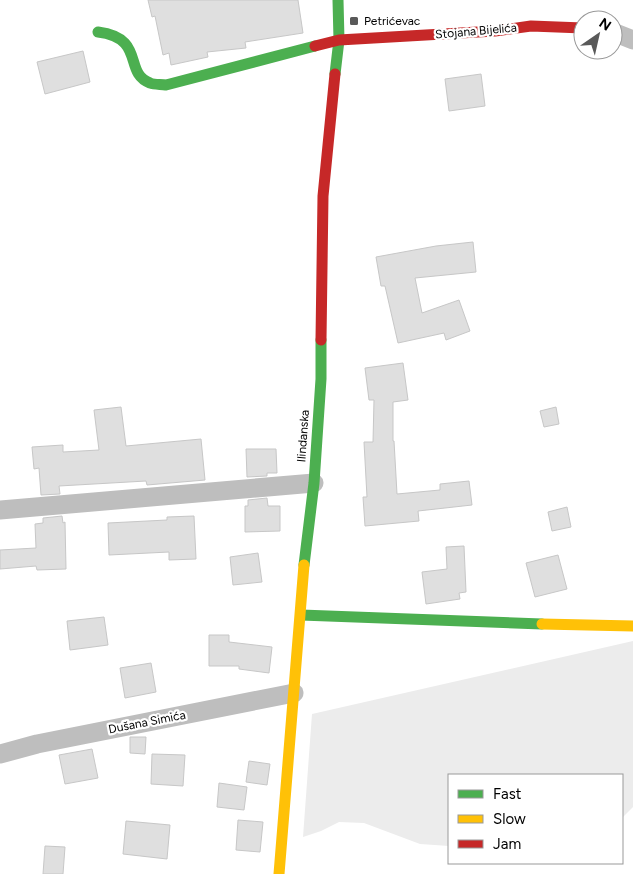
<svg xmlns="http://www.w3.org/2000/svg" width="633" height="874" viewBox="0 0 633 874" font-family="Figtree,sans-serif">
<style>
.green{fill:#ececec}
.building{fill:#dfdfdf;stroke:#c7c7c7}
.lines{fill:none;stroke-linecap:round;stroke-linejoin:round}
.street{stroke:#bebebe;stroke-width:19}
.fast{stroke:#4caf50;stroke-width:11}
.slow{stroke:#ffc107;stroke-width:11}
.jam{stroke:#c62828;stroke-width:11}
.poi-dot{fill:#595959;stroke:#fff;stroke-width:2}
.labels{text-anchor:middle;dominant-baseline:central;stroke-width:4.5;stroke-linejoin:round;paint-order:stroke}
.poi-label{font-size:12px;fill:#000;stroke:#fff;text-anchor:start}
.street-label{font-size:12px;fill:#000;stroke:#fff}
</style>
<rect width="100%" height="100%" fill="#fff"/>
<!-- green -->
<path class="green" d="M 633,641 L 633,807 L 622,818 L 622,775 L 449,775 L 449,846 L 420,844 L 364,823 L 339,822 L 321,831 L 303,837 L 312,714 Z"/>
<!-- building -->
<path class="building" d="M 148,0 L 298,0 L 303,33 L 245,42 L 246,48 L 207,52 L 208,57 L 171,65 L 169,53 L 163,55 L 155,16 L 152,17 Z
M 83,51 L 90,82 L 45,94 L 37,62 Z
M 481,74 L 485,106 L 449,111 L 445,79 Z
M 473,242 L 476,272 L 415,278 L 422,313 L 459,300 L 470,331 L 446,340 L 444,333 L 398,343 L 385,286 L 381,286 L 376,257 L 436,246 Z
M 403,363 L 408,400 L 393,402 L 393,441 L 394,441 L 397,494 L 440,490 L 440,484 L 469,481 L 472,505 L 418,511 L 419,521 L 365,526 L 363,497 L 367,497 L 364,442 L 373,442 L 374,400 L 369,400 L 365,368 Z
M 121,407 L 126,446 L 201,439 L 205,480 L 147,485 L 146,481 L 59,486 L 60,494 L 41,495 L 39,468 L 34,469 L 32,447 L 63,445 L 63,452 L 99,450 L 94,410 Z
M 556,407 L 559,424 L 544,427 L 540,411 Z
M 246,449 L 276,449 L 277,473 L 267,473 L 267,476 L 247,477 Z
M 267,498 L 268,506 L 280,506 L 280,531 L 245,532 L 245,506 L 248,506 L 248,500 Z
M 567,507 L 571,527 L 552,531 L 548,512 Z
M 62,516 L 63,523 L 65,522 L 66,569 L 37,570 L 36,566 L 0,569 L 0,550 L 36,548 L 35,524 L 43,523 L 43,518 Z
M 194,516 L 196,559 L 169,560 L 169,552 L 109,555 L 108,523 L 167,520 L 167,517 Z
M 464,546 L 466,592 L 459,593 L 460,599 L 426,604 L 422,572 L 447,569 L 446,547 Z
M 258,553 L 262,582 L 233,585 L 230,557 Z
M 558,555 L 567,589 L 535,597 L 526,563 Z
M 104,617 L 108,645 L 70,650 L 67,621 Z
M 209,635 L 229,635 L 229,642 L 272,647 L 269,673 L 239,669 L 239,666 L 209,666 Z
M 151,663 L 156,692 L 125,698 L 120,668 Z
M 130,737 L 146,737 L 145,754 L 130,753 Z
M 92,749 L 98,778 L 65,784 L 59,755 Z
M 152,754 L 185,755 L 183,786 L 151,784 Z
M 249,761 L 270,764 L 267,785 L 246,782 Z
M 219,783 L 247,787 L 244,810 L 217,807 Z
M 238,820 L 263,822 L 260,852 L 236,850 Z
M 126,821 L 170,825 L 167,859 L 123,854 Z
M 45,846 L 65,847 L 63,874 L 43,874 Z"/>
<g class="lines">
<!-- street -->
<path class="street" d="M 613,32 L 633,40
M 0,510 L 314,483
M 0,754 L 37,744 L 294,693"/>
<!-- fast -->
<path class="fast" d="M 98,32 C 146,38 123,73 150,83 C 155,85 161,84 166,85 L 315,46
M 335,74 L 339,40 L 338,0
M 304,565 L 314,483 L 321,379 L 321,340
M 301,615 L 542,624"/>
<!-- slow -->
<path class="slow" d="M 542,624 L 633,626
M 279,874 L 304,565"/>
<!-- jam -->
<path class="jam" d="M 315,46 L 339,40 L 495,31 L 531,26 L 583,28
M 321,340 L 323,196 L 335,74"/>
</g>
<!-- markers -->
<rect class="poi-dot" x="349" y="16" width="10" height="10" rx="2.5"/>
<g class="labels">
<!-- poi labels -->
<g class="poi-label">
<text x="364" y="21">Petrićevac</text>
</g>
<!-- street labels -->
<g class="street-label">
<text transform="translate(476 31) rotate(-5)">Stojana Bijelića</text>
<text transform="translate(303 436) rotate(-86)">Ilindanska</text>
<text transform="translate(147 722) rotate(-11)">Dušana Simića</text>
</g>
</g>
<!-- legend -->
<rect x="448" y="774" width="175" height="90" fill="#ffffff" stroke="#999999"/>
<rect x="458" y="790" width="25" height="8" fill="#4caf50" stroke="#999999"/>
<text x="493" y="799" font-size="15" fill="#000000">Fast</text>
<rect x="458" y="815" width="25" height="8" fill="#ffc107" stroke="#999999"/>
<text x="493" y="824" font-size="15" fill="#000000">Slow</text>
<rect x="458" y="840" width="25" height="8" fill="#c62828" stroke="#999999"/>
<text x="493" y="849" font-size="15" fill="#000000">Jam</text>
<!-- north arrow -->
<g transform="translate(598 35) rotate(34)"><circle r="24" fill="#ffffff" stroke="#999999"/>
<path d="M0-4L9 19L0 12L-9 19Z" fill="#595959"/>
<text y="-8" font-size="14" font-weight="bold" text-anchor="middle" fill="#000000">N</text>
</g>
</svg>
